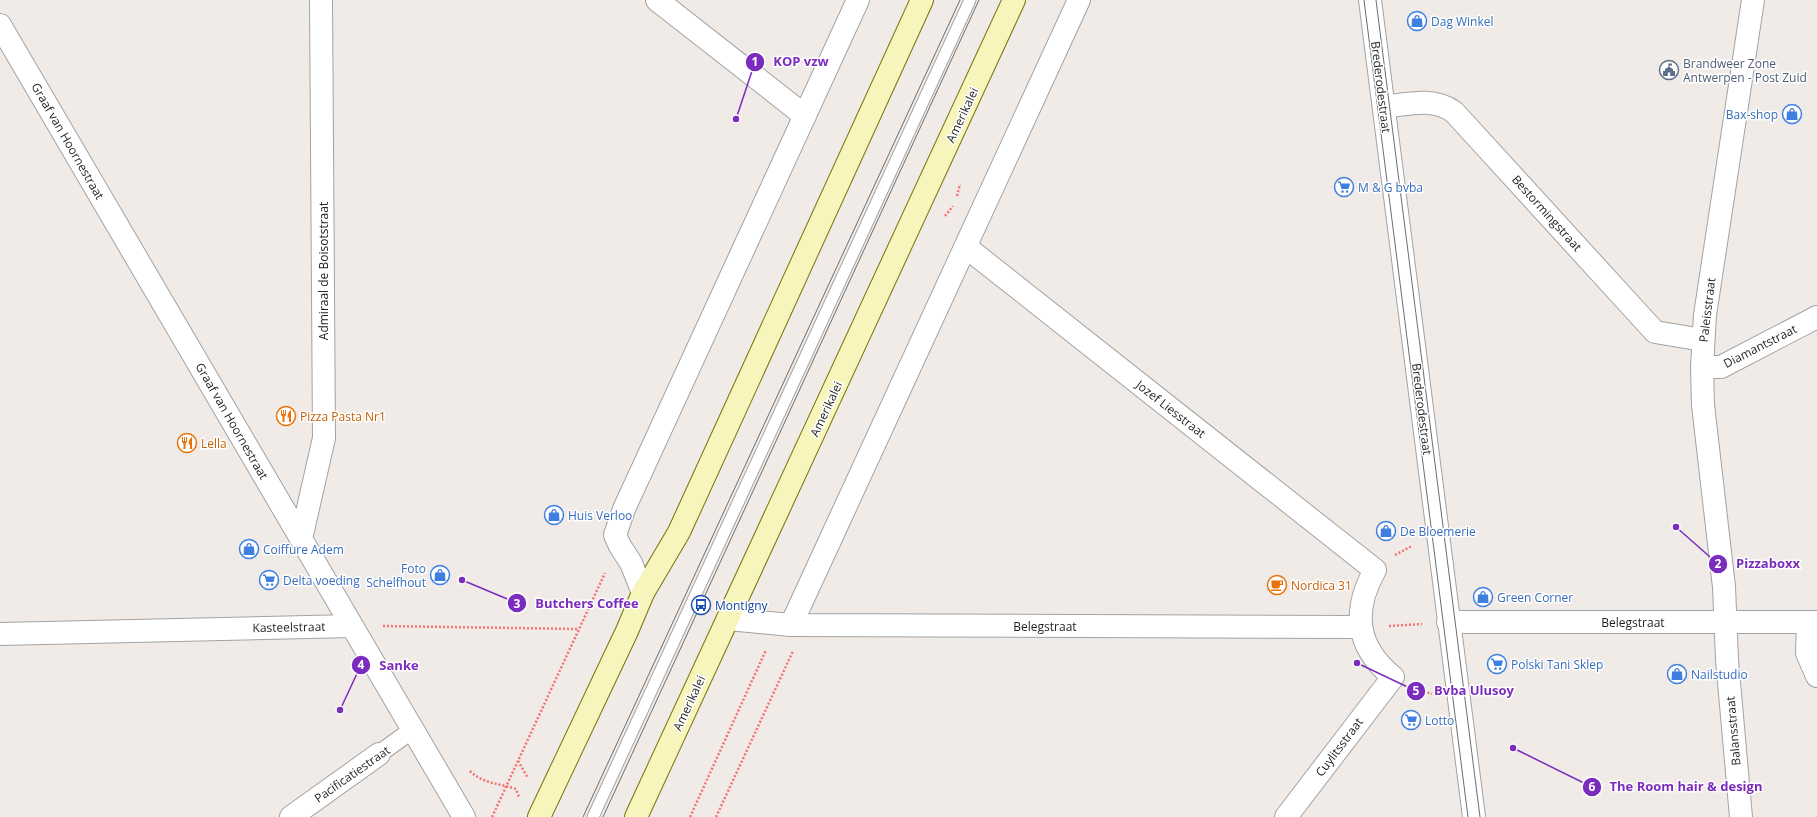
<svg xmlns="http://www.w3.org/2000/svg" width="1817" height="817" viewBox="0 0 1817 817" font-family="'Open Sans',sans-serif">
<style>
.lines{fill:none;stroke-linecap:round;stroke-linejoin:round}
.service-casing{stroke:#a3a3a3;stroke-width:13}
.pedestrian-casing{stroke:#a3a3a3;stroke-width:19}
.minor-casing{stroke:#a3a3a3;stroke-width:24}
.tertiary-casing{stroke:#a3a3a3;stroke-width:24}
.secondary-casing{stroke:#747409;stroke-width:24}
.path{stroke:#f57172;stroke-width:2.5;stroke-dasharray:2 2;stroke-linecap:butt}
.service{stroke:#fff;stroke-width:11}
.pedestrian{stroke:#fff;stroke-width:17}
.minor{stroke:#fff;stroke-width:22}
.tertiary{stroke:#fff;stroke-width:22}
.secondary{stroke:#f7f4bc;stroke-width:22}
.tram{stroke:#6d6d6d;stroke-width:1}
.labels{text-anchor:middle;dominant-baseline:central;stroke-width:3;stroke-linejoin:round;paint-order:stroke}
.shop-label{font-size:12px;fill:#366cbe;stroke:#fff;text-anchor:start}
.service-label{font-size:12px;fill:#4e5e75;stroke:#fff;text-anchor:start}
.street-label{font-size:12px;fill:#1f1f1f;stroke:#fff}
.food-label{font-size:12px;fill:#c56008;stroke:#fff;text-anchor:start}
.transit-label{font-size:12px;fill:#164399;stroke:#fff;text-anchor:start}
.leader{fill:none;stroke:#7b2cbf;stroke-width:1.5}
.callout-dot{fill:#7b2cbf;stroke:#fff;stroke-width:1.5}
.mark-label{font-size:12px;text-anchor:middle;font-weight:bold;fill:#fff}
.callout-label{font-size:13px;text-anchor:middle;font-weight:bold;fill:#7b2cbf;stroke:#fff;stroke-width:3;stroke-linejoin:round;paint-order:stroke}
</style>
<rect width="100%" height="100%" fill="#f0ebe6"/>
<g class="lines">
<!-- service casing -->
<g class="service-casing">
<path id="service" d="M 593,817 L 970,0"/>
</g>
<!-- pedestrian casing -->
<g class="pedestrian-casing">
<path id="pedestrian" d="M 379,754 L 412,730"/>
</g>
<!-- minor casing -->
<g class="minor-casing">
<path id="minor" d="M 657,0 L 805,116
M 0,25 L 464,817
M 1384,107 C 1408,104 1433,97 1454,112 L 1655,332 L 1703,340
M 966,247 L 1375,570 C 1352,611 1356,647 1393,677 L 1286,817
M 1702,367 L 1721,367 L 1817,317
M 301,539 L 324,438 L 321,0
M 643,593 L 631,563 L 620,546 L 615,535 L 624,509 L 858,0
M 728,619 L 791,625 L 1361,627
M 1448,622 L 1817,622
M 1808,622 L 1807,653 L 1817,676
M 791,625 L 1079,0
M 0,634 L 351,626
M 291,817 L 379,754
M 1741,817 L 1727,660 L 1724,587 L 1703,405 L 1702,367 L 1705,315 L 1753,0"/>
</g>
<!-- tertiary casing -->
<g class="tertiary-casing">
<path id="tertiary" d="M 1370,0 L 1474,817"/>
</g>
<!-- secondary casing -->
<g class="secondary-casing">
<path id="secondary" d="M 539,817 L 627,631 L 643,593 L 679,532 L 922,0
M 636,817 L 1014,0"/>
</g>
<!-- path -->
<path class="path" d="M 957,196 L 960,184
M 945,216 L 953,206
M 1395,555 L 1412,546
M 383,626 L 579,629
M 1389,626 L 1422,624
M 1416,689 L 1432,694
M 518,761 L 528,778
M 470,771 C 483,784 499,783 516,789 L 519,797
M 492,817 L 605,573
M 690,817 L 766,650
M 716,817 L 793,651"/>
<!-- service -->
<use href="#service" class="service"/>
<!-- pedestrian -->
<use href="#pedestrian" class="pedestrian"/>
<!-- minor -->
<use href="#minor" class="minor"/>
<!-- tertiary -->
<use href="#tertiary" class="tertiary"/>
<!-- secondary -->
<use href="#secondary" class="secondary"/>
<!-- tram -->
<path class="tram" d="M 1364,0 L 1468,817
M 1376,0 L 1480,817
M 583,817 L 960,0
M 603,817 L 979,0"/>
</g>
<!-- icons -->
<defs>
<g id="shop-ring" transform="scale(1)"><circle r="9.5" fill="#fff" stroke="#3f7fe0" stroke-width="1.5"/><path d="M-5-2.5h2.3a2.7 3.5 0 0 1 5.4 0H5L5.5 6h-11ZM-1.5-2.5h3a1.5 2.3 0 0 0-3 0Z" fill="#3f7fe0"/></g>
<g id="civic-ring" transform="scale(1)"><circle r="9.5" fill="#fff" stroke="#5c6f8a" stroke-width="1.5"/><path d="M-.6-6.5H3V-4.5H.6V-3L4-1V1h2V6H-6V1h2V-1L-.6-3ZM-1.2 2.5V6h2.4V2.5Z" fill="#5c6f8a"/></g>
<g id="supermarket-ring" transform="scale(1)"><circle r="9.5" fill="#fff" stroke="#3f7fe0" stroke-width="1.5"/><path d="M-6-5.5h2.5l.6 2H6L4.5 2H-2.5L-4.4-4H-6ZM-1.5 3.2a1.3 1.3 0 1 0 .1 0ZM3 3.2a1.3 1.3 0 1 0 .1 0Z" fill="#3f7fe0"/></g>
<g id="restaurant-ring" transform="scale(1)"><circle r="9.5" fill="#fff" stroke="#e8710a" stroke-width="1.5"/><path d="M-5-6h1v4h1v-4h1v4h1v-4h1v5L-1.5 .5V6h-2V.5L-5-1ZM5-6V6H3V1.5H1.5Q1.5-4 5-6Z" fill="#e8710a"/></g>
<g id="cafe-ring" transform="scale(1)"><circle r="9.5" fill="#fff" stroke="#e8710a" stroke-width="1.5"/><path d="M-5.5-4.5H6V0H3Q3 3.5 0 3.5H-2.5Q-5.5 3.5-5.5 0ZM3-3.2v2h1.7v-2ZM-6 4.5H4V6H-6Z" fill="#e8710a"/></g>
<g id="bus-ring" transform="scale(1)"><circle r="9.5" fill="#fff" stroke="#1a4fb4" stroke-width="1.5"/><path d="M-5-6H5V4H4V6H2V4H-2V6H-4V4H-5ZM-3.5-4V0h7V-4ZM-3.5 1.2v1.5H-2V1.2ZM2 1.2v1.5H3.5V1.2Z" fill="#1a4fb4"/></g>
</defs>
<g fill-rule="evenodd">
<use href="#shop-ring" x="1417" y="21"/>
<use href="#civic-ring" x="1669" y="70"/>
<use href="#shop-ring" x="1792" y="114"/>
<use href="#supermarket-ring" x="1344" y="187"/>
<use href="#restaurant-ring" x="286" y="416"/>
<use href="#restaurant-ring" x="187" y="443"/>
<use href="#shop-ring" x="554" y="515"/>
<use href="#shop-ring" x="1386" y="531"/>
<use href="#shop-ring" x="249" y="549"/>
<use href="#shop-ring" x="440" y="575"/>
<use href="#supermarket-ring" x="269" y="580"/>
<use href="#cafe-ring" x="1277" y="585"/>
<use href="#shop-ring" x="1483" y="597"/>
<use href="#bus-ring" x="701" y="605"/>
<use href="#supermarket-ring" x="1497" y="664"/>
<use href="#shop-ring" x="1677" y="674"/>
<use href="#supermarket-ring" x="1411" y="720"/>
</g>
<g class="labels">
<!-- shop labels -->
<g class="shop-label">
<text x="1431" y="21">Dag Winkel</text>
<text x="1778" y="114" text-anchor="end">Bax-shop</text>
<text x="1358" y="187">M &amp; G bvba</text>
<text x="568" y="515">Huis Verloo</text>
<text x="1400" y="531">De Bloemerie</text>
<text x="263" y="549">Coiffure Adem</text>
<text x="426" y="568" text-anchor="end">Foto<tspan x="426" dy="14">Schelfhout</tspan></text>
<text x="283" y="580">Delta voeding</text>
<text x="1497" y="597">Green Corner</text>
<text x="1511" y="664">Polski Tani Sklep</text>
<text x="1691" y="674">Nailstudio</text>
<text x="1425" y="720">Lotto</text>
</g>
<!-- service labels -->
<g class="service-label">
<text x="1683" y="63">Brandweer Zone<tspan x="1683" dy="14">Antwerpen - Post Zuid</tspan></text>
</g>
<!-- street labels -->
<g class="street-label">
<text transform="translate(1381 87) rotate(83)">Brederodestraat</text>
<text transform="translate(962 115) rotate(-65)">Amerikalei</text>
<text transform="translate(68 141) rotate(60)">Graaf van Hoornestraat</text>
<text transform="translate(1547 213) rotate(48)">Bestormingstraat</text>
<text transform="translate(323 271) rotate(-90)">Admiraal de Boisotstraat</text>
<text transform="translate(1707 310) rotate(-83)">Paleisstraat</text>
<text transform="translate(1760 346) rotate(-27)">Diamantstraat</text>
<text transform="translate(826 409) rotate(-65)">Amerikalei</text>
<text transform="translate(1171 409) rotate(38)">Jozef Liesstraat</text>
<text transform="translate(1422 409) rotate(83)">Brederodestraat</text>
<text transform="translate(232 421) rotate(60)">Graaf van Hoornestraat</text>
<text x="1633" y="622">Belegstraat</text>
<text x="1045" y="626">Belegstraat</text>
<text transform="translate(289 627) rotate(-1)">Kasteelstraat</text>
<text transform="translate(689 703) rotate(-65)">Amerikalei</text>
<text transform="translate(1733 731) rotate(-95)">Balansstraat</text>
<text transform="translate(1339 747) rotate(-53)">Cuylitsstraat</text>
<text transform="translate(352 774) rotate(-35)">Pacificatiestraat</text>
</g>
<!-- food labels -->
<g class="food-label">
<text x="300" y="416">Pizza Pasta Nr1</text>
<text x="201" y="443">Lella</text>
<text x="1291" y="585">Nordica 31</text>
</g>
<!-- transit labels -->
<g class="transit-label">
<text x="715" y="605">Montigny</text>
</g>
</g>
<!-- callouts -->
<path class="leader" d="M736 119L755 62M1676 527L1718 564M462 580L517 603M340 710L361 665M1357 663L1416 691M1513 748L1592 787"/>
<g class="callout-dot">
<circle cx="736" cy="119" r="4"/>
<circle cx="1676" cy="527" r="4"/>
<circle cx="462" cy="580" r="4"/>
<circle cx="340" cy="710" r="4"/>
<circle cx="1357" cy="663" r="4"/>
<circle cx="1513" cy="748" r="4"/>
<circle cx="755" cy="62" r="10"/>
<circle cx="1718" cy="564" r="10"/>
<circle cx="517" cy="603" r="10"/>
<circle cx="361" cy="665" r="10"/>
<circle cx="1416" cy="691" r="10"/>
<circle cx="1592" cy="787" r="10"/>
</g>
<g class="mark-label">
<text x="755" y="66">1</text>
<text x="1718" y="568">2</text>
<text x="517" y="608">3</text>
<text x="361" y="669">4</text>
<text x="1416" y="695">5</text>
<text x="1592" y="791">6</text>
</g>
<g class="callout-label">
<text x="801" y="66">KOP vzw</text>
<text x="1768" y="568">Pizzaboxx</text>
<text x="587" y="608">Butchers Coffee</text>
<text x="399" y="670">Sanke</text>
<text x="1474" y="695">Bvba Ulusoy</text>
<text x="1686" y="791">The Room hair &amp; design</text>
</g>
</svg>
